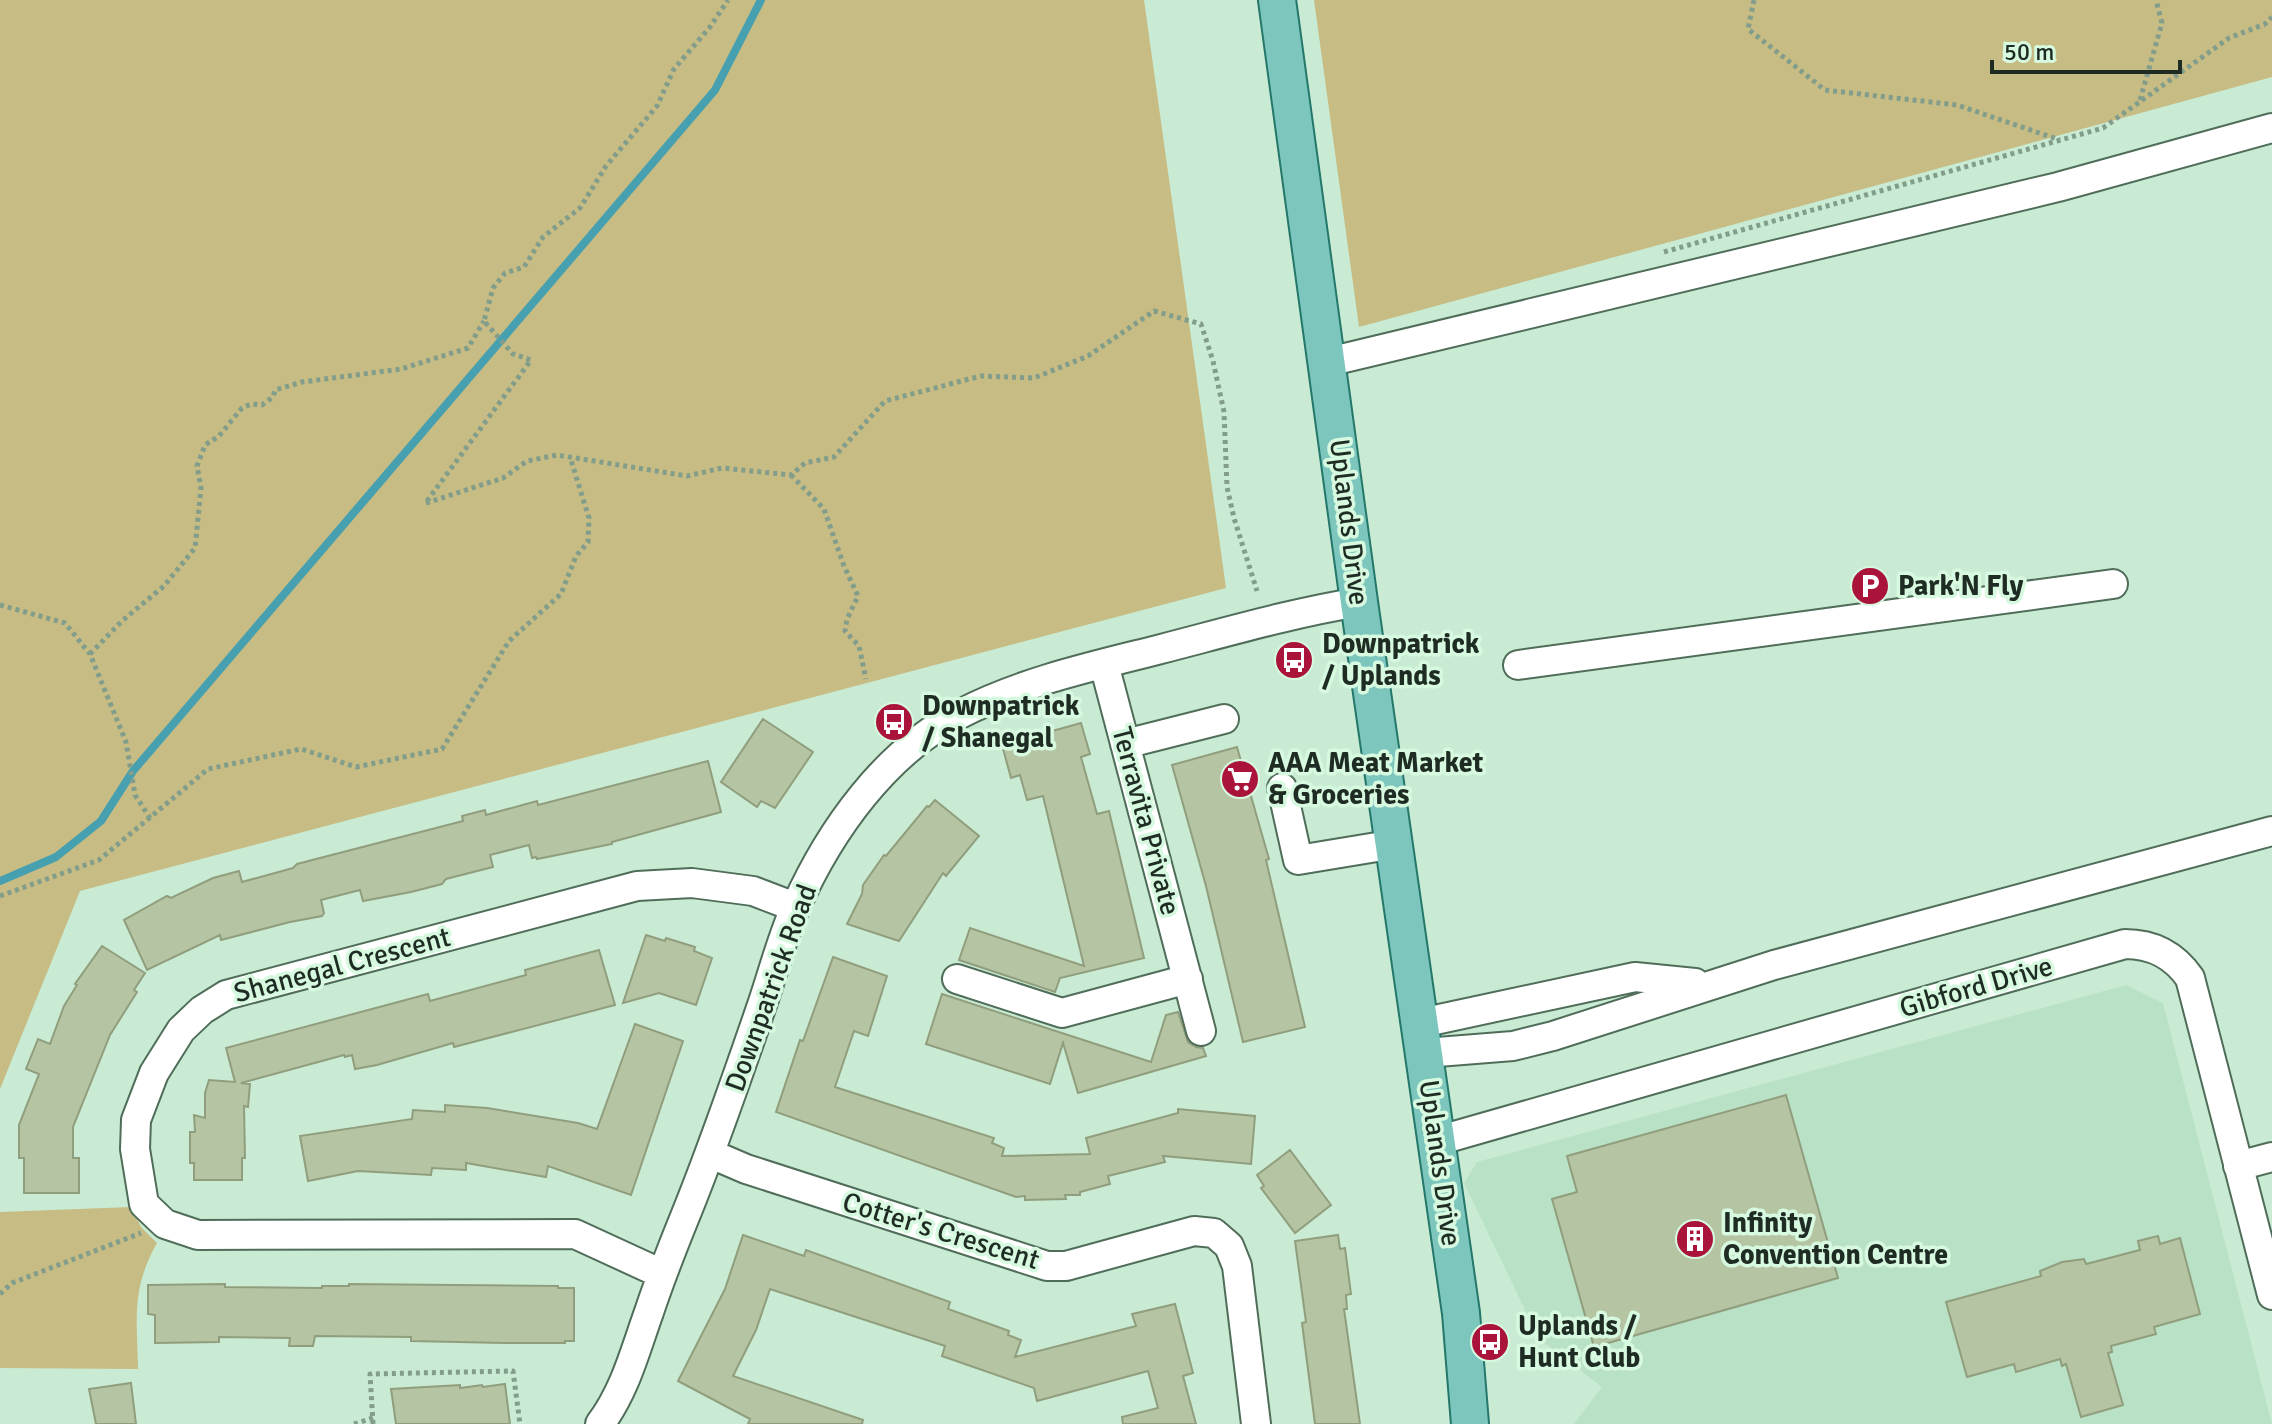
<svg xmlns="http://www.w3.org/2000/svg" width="2272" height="1424" viewBox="0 0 2272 1424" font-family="Signika,sans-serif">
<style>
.built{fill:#b9e1c5}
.green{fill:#c6bc84}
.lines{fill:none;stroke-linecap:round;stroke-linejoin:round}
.stream{stroke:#47a0af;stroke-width:8}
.building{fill:#b5c4a2;stroke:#909e7e;stroke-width:2}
.minor-casing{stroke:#4f6d59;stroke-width:32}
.major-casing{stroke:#24776a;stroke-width:40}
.path{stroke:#839d8b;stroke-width:5;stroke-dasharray:4 4;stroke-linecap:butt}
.minor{stroke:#fff;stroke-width:28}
.major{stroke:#7dc6bd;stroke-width:36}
.labels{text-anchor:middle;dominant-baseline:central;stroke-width:7;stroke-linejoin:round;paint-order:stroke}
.street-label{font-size:28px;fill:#1f2c23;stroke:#d6f9e0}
.poi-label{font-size:28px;font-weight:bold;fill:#1f2c23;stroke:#d6f9e0;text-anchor:start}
</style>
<rect width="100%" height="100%" fill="#c9ebd3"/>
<!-- built -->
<path class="built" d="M 2126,985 L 2163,1003 L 2272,1424 L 1574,1424 L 1602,1387 L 1539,1339 L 1464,1183 L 1477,1162 Z"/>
<!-- green -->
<path class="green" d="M 0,0 L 1144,0 L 1226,588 L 80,891 L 0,1089 Z
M 1314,0 L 2272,0 L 2272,77 L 1359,327 Z
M 131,1207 L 141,1227 L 157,1243 C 131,1289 137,1319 138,1369 L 0,1368 L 0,1212 Z"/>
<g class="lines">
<!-- stream -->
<path class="stream" d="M 0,881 L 56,857 L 101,821 L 133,771 L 715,90 L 761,0"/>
</g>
<!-- building -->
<path class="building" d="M 763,719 L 813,752 L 775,808 L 761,801 L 757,807 L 721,782 Z
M 1081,723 L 1090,754 L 1081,757 L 1097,814 L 1109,811 L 1144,958 L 1060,978 L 1055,992 L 959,960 L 970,928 L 1084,966 L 1043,796 L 1027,800 L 1020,775 L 1011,778 L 1002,745 Z
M 1237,747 L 1269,859 L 1266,860 L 1305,1027 L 1243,1042 L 1206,886 L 1172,765 Z
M 708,761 L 721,812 L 612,842 L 612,844 L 537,859 L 536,857 L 532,858 L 529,845 L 490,855 L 493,867 L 446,879 L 442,884 L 411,892 L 363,901 L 360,890 L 321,900 L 324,913 L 322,916 L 290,922 L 221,940 L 220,935 L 147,970 L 124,920 L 167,896 L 171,898 L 213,878 L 239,871 L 242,882 L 293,868 L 297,864 L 463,821 L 462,816 L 485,810 L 486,815 L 537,801 L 538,805 Z
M 935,800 L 979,836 L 946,876 L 943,873 L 899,941 L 847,924 L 862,894 L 863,885 L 884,855 L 886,856 L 927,806 L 929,807 Z
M 646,935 L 665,941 L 666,938 L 695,947 L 694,951 L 712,958 L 696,1005 L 659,993 L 623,1003 Z
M 102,946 L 145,973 L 134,990 L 137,992 L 110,1035 L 73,1127 L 73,1158 L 79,1158 L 79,1193 L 24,1193 L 24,1158 L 19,1158 L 19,1125 L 39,1074 L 26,1069 L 38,1039 L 50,1044 L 64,1006 L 77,985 L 75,984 Z
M 599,950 L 615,1005 L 454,1047 L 453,1043 L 377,1065 L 355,1069 L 352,1055 L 345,1057 L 344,1055 L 241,1083 L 250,1084 L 248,1107 L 244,1106 L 245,1158 L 242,1158 L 242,1180 L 194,1180 L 194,1163 L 190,1163 L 190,1132 L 195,1132 L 194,1115 L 205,1118 L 205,1093 L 209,1080 L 235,1082 L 226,1048 L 428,994 L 430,1001 L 526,975 L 525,970 Z
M 833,957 L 887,976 L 868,1036 L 854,1031 L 835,1087 L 994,1138 L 992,1143 L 1004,1148 L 1002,1156 L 1090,1154 L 1086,1138 L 1178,1113 L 1178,1109 L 1255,1116 L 1251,1164 L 1163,1156 L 1165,1162 L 1108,1176 L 1110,1184 L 1080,1192 L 1080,1195 L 1065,1195 L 1066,1199 L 1025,1200 L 1025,1196 L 1016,1197 L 776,1112 L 800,1040 L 803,1041 Z
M 942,994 L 1151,1062 L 1166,1015 L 1178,1012 L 1188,1042 L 1196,1047 L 1203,1048 L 1206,1056 L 1078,1093 L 1063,1043 L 1050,1084 L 926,1044 Z
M 635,1024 L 683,1041 L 631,1195 L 548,1166 L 546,1177 L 466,1163 L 466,1170 L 432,1168 L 431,1175 L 358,1171 L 308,1181 L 300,1136 L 412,1119 L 413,1110 L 445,1112 L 445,1105 L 487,1108 L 578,1123 L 597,1129 Z
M 1786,1095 L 1838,1278 L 1594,1347 L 1552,1199 L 1577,1192 L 1567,1156 Z
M 1290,1150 L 1331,1205 L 1295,1233 L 1261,1188 L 1264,1186 L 1257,1175 Z
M 743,1235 L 804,1256 L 806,1250 L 950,1302 L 948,1309 L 1009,1331 L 1008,1335 L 1021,1340 L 1015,1357 L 1136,1326 L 1132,1314 L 1175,1304 L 1193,1373 L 1183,1376 L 1196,1424 L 1123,1424 L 1122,1417 L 1158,1408 L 1148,1371 L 1037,1401 L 1034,1388 L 942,1356 L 945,1346 L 770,1289 L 756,1330 L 733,1376 L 863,1420 L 862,1424 L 748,1424 L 750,1419 L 678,1381 L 725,1289 Z
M 1338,1235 L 1340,1249 L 1345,1248 L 1351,1294 L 1346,1295 L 1347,1309 L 1344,1309 L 1360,1424 L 1315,1424 L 1302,1323 L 1306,1322 L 1295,1241 Z
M 2158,1236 L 2160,1244 L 2180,1238 L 2200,1314 L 2154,1327 L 2156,1334 L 2111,1346 L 2112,1352 L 2108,1353 L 2123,1405 L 2081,1417 L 2066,1364 L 2062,1366 L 2060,1359 L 2016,1372 L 2014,1364 L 1967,1377 L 1946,1302 L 2041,1276 L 2040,1271 L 2062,1262 L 2084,1259 L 2086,1264 L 2140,1250 L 2138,1241 Z
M 225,1284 L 225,1287 L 322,1288 L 322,1286 L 349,1286 L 349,1284 L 558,1286 L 558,1288 L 574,1288 L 574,1341 L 565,1341 L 565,1343 L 504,1343 L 411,1341 L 411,1337 L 315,1336 L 313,1346 L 289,1346 L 290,1338 L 219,1337 L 219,1342 L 155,1343 L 155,1315 L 148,1314 L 148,1285 Z
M 131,1383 L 136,1424 L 96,1424 L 89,1389 Z
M 505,1384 L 510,1424 L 396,1424 L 391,1389 L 460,1385 L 460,1388 L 482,1385 L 483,1387 Z"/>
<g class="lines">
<!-- minor casing -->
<g class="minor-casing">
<path id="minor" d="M 1328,362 L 2058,187 L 2272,128
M 1104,664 L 1201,1031
M 1518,665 L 2113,584
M 1125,744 L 1224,719
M 1282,788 L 1298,860 L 1395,844
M 957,979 L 1062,1013 L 1188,979
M 1421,1023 L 1635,977 L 1695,983
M 1425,1053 L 1513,1046 L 1553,1036 L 1774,965 L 2272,831
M 1437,1141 L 2125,944 C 2153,944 2174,955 2190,978 L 2272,1295
M 711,1154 L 746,1169 L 1047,1266 L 1066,1266 L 1194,1231 L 1214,1233 L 1229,1246 L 1237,1266 L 1256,1424
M 2238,1166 L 2272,1157
M 662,1274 L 575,1234 L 198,1235 L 165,1224 L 144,1204 L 135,1149 L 136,1120 L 154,1073 L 181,1030 L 202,1010 L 226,995 L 637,886 L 692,883 L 753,891 L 795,907
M 600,1424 C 625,1391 635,1351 649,1312 C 660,1279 673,1246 686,1214 C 714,1145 738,1075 762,1005 C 773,973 782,937 796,906 C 830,830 886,751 962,713 C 1024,681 1094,666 1161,649 C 1227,632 1292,613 1359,602"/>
</g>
<!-- major casing -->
<g class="major-casing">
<path id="major" d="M 1277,0 L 1359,602 L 1461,1313 L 1470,1424"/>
</g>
<!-- path -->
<path class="path" d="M 1754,0 L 1748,29 L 1825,90 L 1957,105 L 2060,140
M 2140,100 L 2162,23 L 2156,0
M 1664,252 L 2103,128 L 2229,38 L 2265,24 L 2272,17
M 791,475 L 824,509 L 844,566 L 858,596 L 847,619 L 845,631 L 859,646 L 866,679
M 427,501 L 531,360 L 513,354 L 484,321 L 493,288 L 505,273 L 524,267 L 543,237 L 580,208 L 606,166 L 657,106 L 674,69 L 710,27 L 728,0
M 426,503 L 503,478 L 527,461 L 557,455 L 687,476 L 722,468 L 791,475 L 805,463 L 834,457 L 885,401 L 981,376 L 1034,378 L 1088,356 L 1154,311 L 1201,324 L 1213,361 L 1224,412 L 1227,487 L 1234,518 L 1257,591
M 0,605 L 65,623 L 90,654 L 126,742 L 135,795 L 150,818
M 90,654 L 122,621 L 164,586 L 195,548 L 201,488 L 197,466 L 205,445 L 219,436 L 242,408 L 251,404 L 262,405 L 273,397 L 275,390 L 302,382 L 401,369 L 468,348 L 484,321
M 0,896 L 99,860 L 208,769 L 301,749 L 356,767 L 442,749 L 509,641 L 561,594 L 576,556 L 588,542 L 589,518 L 570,457
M 0,1294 L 12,1283 L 141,1233
M 354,1424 L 373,1418
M 373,1424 L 370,1374 L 513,1371 L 520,1424"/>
<!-- minor -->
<use href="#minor" class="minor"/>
<!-- major -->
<use href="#major" class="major"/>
</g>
<!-- icons -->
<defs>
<g id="parking-disc" transform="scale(2)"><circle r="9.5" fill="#aa143b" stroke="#d6f9e0"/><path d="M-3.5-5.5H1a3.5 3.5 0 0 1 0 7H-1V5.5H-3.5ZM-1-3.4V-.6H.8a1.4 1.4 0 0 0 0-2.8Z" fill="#fff"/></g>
<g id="bus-disc" transform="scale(2)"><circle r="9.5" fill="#aa143b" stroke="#d6f9e0"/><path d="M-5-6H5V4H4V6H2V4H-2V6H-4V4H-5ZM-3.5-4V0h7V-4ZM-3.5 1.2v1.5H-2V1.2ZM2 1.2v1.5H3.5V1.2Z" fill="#fff"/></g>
<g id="supermarket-disc" transform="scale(2)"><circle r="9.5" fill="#aa143b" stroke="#d6f9e0"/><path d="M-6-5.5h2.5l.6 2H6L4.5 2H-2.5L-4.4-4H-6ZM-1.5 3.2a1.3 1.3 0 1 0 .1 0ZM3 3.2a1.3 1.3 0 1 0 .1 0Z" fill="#fff"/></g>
<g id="building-disc" transform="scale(2)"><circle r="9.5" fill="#aa143b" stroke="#d6f9e0"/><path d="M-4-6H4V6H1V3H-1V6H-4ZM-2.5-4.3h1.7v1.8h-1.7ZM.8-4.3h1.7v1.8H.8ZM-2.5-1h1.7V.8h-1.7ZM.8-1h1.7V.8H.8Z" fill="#fff"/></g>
</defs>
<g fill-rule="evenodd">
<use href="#parking-disc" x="1870" y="586"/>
<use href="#bus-disc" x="1294" y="660"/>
<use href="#bus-disc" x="894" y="722"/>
<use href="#supermarket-disc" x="1240" y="779"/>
<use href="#building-disc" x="1695" y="1239"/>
<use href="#bus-disc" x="1490" y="1342"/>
</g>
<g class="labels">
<!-- street labels -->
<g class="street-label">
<text transform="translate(1349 522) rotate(83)">Uplands Drive</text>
<text transform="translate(1146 821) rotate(75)">Terravita Private</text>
<text transform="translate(342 965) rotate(-15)">Shanegal Crescent</text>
<text transform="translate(1976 987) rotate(-16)">Gibford Drive</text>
<text transform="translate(771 988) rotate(-70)">Downpatrick Road</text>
<text transform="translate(1440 1163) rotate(82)">Uplands Drive</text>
<text transform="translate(941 1231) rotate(17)">Cotter's Crescent</text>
</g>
<!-- poi labels -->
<g class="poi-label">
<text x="1898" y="586">Park'N Fly</text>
<text x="1322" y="644">Downpatrick<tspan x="1322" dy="32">/ Uplands</tspan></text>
<text x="922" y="706">Downpatrick<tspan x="922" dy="32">/ Shanegal</tspan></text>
<text x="1268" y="763">AAA Meat Market<tspan x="1268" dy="32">&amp; Groceries</tspan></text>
<text x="1723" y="1223">Infinity<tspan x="1723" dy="32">Convention Centre</tspan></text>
<text x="1518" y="1326">Uplands /<tspan x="1518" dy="32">Hunt Club</tspan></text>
</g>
</g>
<!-- scale -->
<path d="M1992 60v12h188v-12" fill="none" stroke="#1f2c23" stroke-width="4"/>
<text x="2004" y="60" font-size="24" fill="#1f2c23" stroke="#d6f9e0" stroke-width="6" paint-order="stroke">50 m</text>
</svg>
